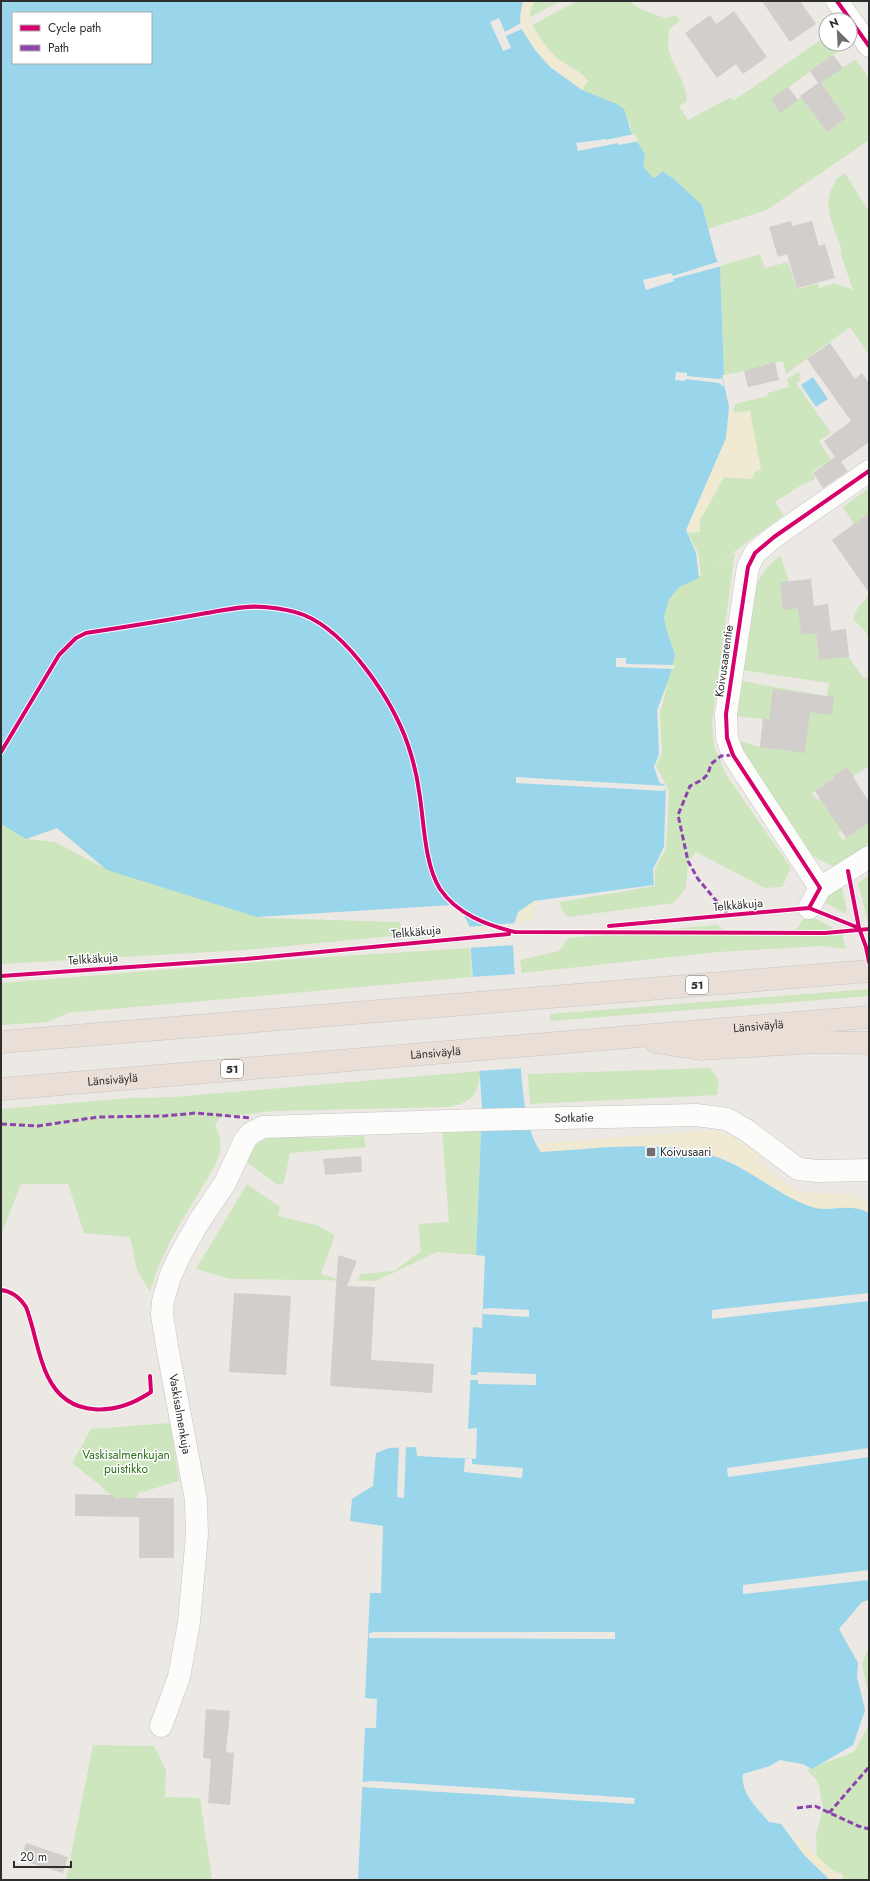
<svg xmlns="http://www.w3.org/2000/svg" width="870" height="1881" viewBox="0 0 870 1881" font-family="Jost,sans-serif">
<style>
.green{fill:#cee6be;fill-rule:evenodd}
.sand{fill:#f0ead3}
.water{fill:#99d6ec;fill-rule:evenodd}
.pier{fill:#ece8e4}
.building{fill:#d1cecb}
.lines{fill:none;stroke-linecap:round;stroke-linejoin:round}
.minor-casing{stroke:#c5c4c5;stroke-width:23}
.highway-casing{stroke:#c6c5c4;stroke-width:23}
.minor{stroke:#fcfcfb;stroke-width:22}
.highway{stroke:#eadfd6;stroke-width:22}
.quiet{stroke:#8e44ad;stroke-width:3;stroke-dasharray:6 3;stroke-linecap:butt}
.cycleway-casing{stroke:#fff;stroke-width:6}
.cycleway{stroke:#d6006c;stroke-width:4}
.poi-dot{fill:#706f6e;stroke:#fff;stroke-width:1.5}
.labels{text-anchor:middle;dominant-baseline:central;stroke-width:3;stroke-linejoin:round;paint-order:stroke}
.shield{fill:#fff;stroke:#6d6d6d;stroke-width:1}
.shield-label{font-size:11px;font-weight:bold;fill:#2e2e2e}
.street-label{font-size:12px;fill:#2e2e2e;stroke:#fff}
.poi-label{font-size:12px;fill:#2e2e2e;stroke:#fff;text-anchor:start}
.park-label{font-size:12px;fill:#2c6e1b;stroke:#fff}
</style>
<rect width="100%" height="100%" fill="#ece8e4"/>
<!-- green -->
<path class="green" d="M 535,1 L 561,1 L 530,17 L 530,9 Z
M 577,1 L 629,1 L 639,8 L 653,14 L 666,18 L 677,15 L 680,21 L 669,29 C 669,38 667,46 670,54 C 675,71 687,83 687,101 L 679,106 L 688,120 L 729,98 L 735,100 L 826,36 L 826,44 L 844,44 L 844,47 L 771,100 L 780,112 L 801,97 L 827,132 L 846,118 L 821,83 L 854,60 L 857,61 L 869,79 L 869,140 L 767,210 L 708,229 L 702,205 L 658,176 L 653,178 L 643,166 L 645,154 L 631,132 L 630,123 L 599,112 L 582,90 L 588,81 C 581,70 566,66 556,57 C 546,49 539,35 532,25 Z
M 845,173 L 869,212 L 869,355 L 850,327 L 786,374 L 783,361 L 760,366 L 760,368 L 724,375 L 720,266 L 760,254 L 765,268 L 788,262 L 797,289 L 818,283 L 819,288 L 835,283 L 853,290 L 840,252 L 842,251 C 835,228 819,204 836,182 L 835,180 Z
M 799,372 L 801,376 L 799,378 L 801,380 L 796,383 L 831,433 L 819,441 L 831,460 L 812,472 L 815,479 L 800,486 L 775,502 L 784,515 L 701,576 L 698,553 L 688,533 L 700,532 L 700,520 L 724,477 L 751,479 L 750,411 L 733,413 L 735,404 L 768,396 L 768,393 L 789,387 L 787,379 Z
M 869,488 L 869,523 L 854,524 L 843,507 Z
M 686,530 L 696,553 L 699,577 L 735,552 L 712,722 L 714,745 L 725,773 L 791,868 L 782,887 L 765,888 L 696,852 L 688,861 L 686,888 L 674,903 L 568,917 L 562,910 L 559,902 L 655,886 L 655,869 L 666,848 L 669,791 L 656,766 L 662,752 L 660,712 L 668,682 L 657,710 L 659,739 L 640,658 Z
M 780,555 L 789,581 L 780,583 L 783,609 L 798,608 L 801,635 L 816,633 L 819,660 L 849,657 L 864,679 L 869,676 L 869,766 L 851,777 L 846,771 L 812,793 L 817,800 L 820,798 L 841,831 L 838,833 L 843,840 L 869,823 L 869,844 L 834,867 L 809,854 L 736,740 L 760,747 L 763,719 L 735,716 L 741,681 L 827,696 L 829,683 L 742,670 L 756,585 L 764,571 Z
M 869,595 L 869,641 L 866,632 L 853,619 L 857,609 Z
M 1,646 L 263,918 L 400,922 L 403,935 L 245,950 L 1,964 ZM 57,828 L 104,868 L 55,842 L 27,839 Z
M 869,875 L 869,927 L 858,883 Z
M 840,887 L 842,887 L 847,910 L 844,913 L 822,901 L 822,899 Z
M 804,919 L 816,919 L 841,932 L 846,949 L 823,946 L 718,952 L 522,973 L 520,960 L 559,951 L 568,938 L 717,925 L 731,935 L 795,930 Z
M 470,948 L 472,977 L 68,1013 L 48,1022 L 1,1025 L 1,983 L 295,959 Z
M 869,989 L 869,996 L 550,1021 L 550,1014 Z
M 710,1068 L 719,1081 L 717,1095 L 530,1104 L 528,1074 Z
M 480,1071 C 479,1095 472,1102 449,1107 L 273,1111 L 221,1117 L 215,1125 C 219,1133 222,1142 220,1152 C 217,1166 201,1188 194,1201 C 175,1231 160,1258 150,1292 L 137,1270 L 130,1237 L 84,1233 L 68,1184 L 21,1184 L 1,1235 L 1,1109 L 129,1098 L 173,1097 Z
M 442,1131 L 481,1131 L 476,1255 L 437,1252 L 376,1281 L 230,1279 L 196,1269 L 247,1184 L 280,1207 L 278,1216 L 316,1225 L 335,1235 L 321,1274 L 333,1278 L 357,1281 L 361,1274 L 394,1271 L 421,1251 L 418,1224 L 449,1222 Z
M 295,1135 L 314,1138 L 364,1136 L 366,1147 L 290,1153 L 284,1183 L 278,1185 L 249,1164 L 247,1159 C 259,1135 271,1137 295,1135 Z
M 170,1423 L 179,1481 L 139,1493 L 127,1517 C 114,1494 92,1479 72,1463 L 91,1429 Z
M 869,1647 L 869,1697 L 862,1664 Z
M 857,1677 L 865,1710 L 853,1745 L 819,1765 L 854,1752 L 869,1725 L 869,1880 L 842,1880 L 843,1875 L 817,1862 L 816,1835 L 823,1807 L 818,1782 L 807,1770 L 811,1768 L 803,1764 L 780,1760 Z
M 93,1745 L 154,1746 L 166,1770 L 165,1797 L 200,1798 L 212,1880 L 66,1880 Z"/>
<!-- sand -->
<path class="sand" d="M 523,1 L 535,1 C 532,7 529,12 530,19 C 533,33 556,59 568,67 C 576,72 583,73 588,81 L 582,90 L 550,67 L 535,50 L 521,28 L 520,16 Z
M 729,407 L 733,413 L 750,411 L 761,469 L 755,472 L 752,479 L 724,477 L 700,519 L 700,532 L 686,530 L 726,438 Z
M 539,900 L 531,921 L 514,922 L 518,912 L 533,901 Z
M 711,1130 L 734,1137 L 759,1154 L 758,1161 L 798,1192 L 853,1195 L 869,1203 L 869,1213 C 848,1202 830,1213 812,1207 C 779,1196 752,1170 719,1158 C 667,1138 596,1149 541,1152 L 535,1144 Z
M 802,1838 L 809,1849 L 840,1877 L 839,1880 L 830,1880 L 804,1855 L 793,1840 Z"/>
<!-- water -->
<path class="water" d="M 1,1 L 523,1 L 520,16 L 521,28 L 535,50 L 550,67 L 582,90 L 617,104 L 624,109 L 631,132 L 645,154 L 643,166 L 653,178 L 658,176 L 662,171 L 674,179 L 702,205 L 716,258 L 720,266 L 724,375 L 722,375 L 729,407 L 726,438 L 686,530 L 696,553 L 699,578 L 679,587 L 669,599 L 664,617 L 666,628 L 675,655 L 670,675 L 657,710 L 659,754 L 654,767 L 659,782 L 666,786 L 664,847 L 653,869 L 654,885 L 534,901 L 518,912 L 512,930 C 514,963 516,997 519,1030 C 521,1064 521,1126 541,1152 C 596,1149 667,1138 719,1158 C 752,1170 779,1196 812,1207 C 830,1213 848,1202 869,1213 L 869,1600 L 862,1602 L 839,1629 L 858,1663 L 857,1677 L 865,1710 L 853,1745 L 812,1769 L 803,1764 L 780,1760 L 770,1766 L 743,1774 C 740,1793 758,1809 769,1822 L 781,1824 L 804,1855 L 830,1880 L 358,1880 L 365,1728 L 376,1728 L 377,1699 L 365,1698 L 370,1593 L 381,1593 L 383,1526 L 350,1521 L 352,1499 L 373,1486 L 376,1453 L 389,1448 L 416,1447 L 417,1456 L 476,1459 L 477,1428 L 468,1429 L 473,1327 L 482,1328 L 485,1256 L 476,1255 L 482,1107 L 469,925 L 462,912 L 452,905 L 257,917 L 107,870 L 57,828 L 26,839 L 1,824 ZM 13,13 L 151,13 L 151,63 L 13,63 Z
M 813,377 L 828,399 L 816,407 L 801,385 Z"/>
<!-- pier -->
<path class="pier" d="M 499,18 L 505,32 L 523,22 L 524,28 L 506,36 L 511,48 L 503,51 L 490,22 Z
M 634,134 L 639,141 L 619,145 L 618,143 L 578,151 L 576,143 L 606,139 L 606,140 Z
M 720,261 L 722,266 L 673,279 L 674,281 L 646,290 L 643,280 L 671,273 L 673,276 Z
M 676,372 L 687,373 L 687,376 L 719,379 L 722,378 L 724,387 L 719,383 L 686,379 L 685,381 L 675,380 Z
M 616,658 L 626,658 L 626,664 L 675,665 L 674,669 L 616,667 Z
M 516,777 L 666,786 L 665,791 L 516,783 Z
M 516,923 L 514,930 L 515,945 L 468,948 L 467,927 Z
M 517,974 L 524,1068 L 478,1071 L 470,977 Z
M 869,1293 L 869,1301 L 712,1319 L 712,1310 Z
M 493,1308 L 529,1310 L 529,1317 L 483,1314 L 483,1309 Z
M 478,1372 L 536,1374 L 536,1385 L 478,1384 L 478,1380 L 470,1380 L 470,1375 L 477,1375 Z
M 399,1446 L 406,1447 L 404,1498 L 397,1497 Z
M 869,1448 L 869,1457 L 728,1477 L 727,1468 Z
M 465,1459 L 472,1459 L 472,1464 L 523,1468 L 522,1478 L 464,1472 Z
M 869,1570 L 869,1580 L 743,1594 L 743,1585 Z
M 375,1632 L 615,1632 L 615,1639 L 369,1638 L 369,1633 Z
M 374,1781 L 635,1798 L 634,1804 L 361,1787 L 361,1782 Z"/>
<!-- building -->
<path class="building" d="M 762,1 L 800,1 L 816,24 L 790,42 Z
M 734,11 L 767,57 L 743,74 L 736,64 L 717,78 L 685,33 L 710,15 L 716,24 Z
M 833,55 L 843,68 L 821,83 L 846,118 L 827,132 L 800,96 L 818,83 L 810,71 Z
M 788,87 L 798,100 L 780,113 L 771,99 Z
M 791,221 L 792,226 L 812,221 L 819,246 L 825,244 L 835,278 L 797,288 L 787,254 L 778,257 L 769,227 Z
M 830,343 L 855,379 L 862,373 L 869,383 L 869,442 L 841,462 L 848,471 L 823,488 L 813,473 L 835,457 L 824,441 L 851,421 L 807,359 Z
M 775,362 L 779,380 L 748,387 L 744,371 Z
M 869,513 L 869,593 L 832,540 Z
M 811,579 L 814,606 L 828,604 L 831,631 L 846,629 L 849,657 L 819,660 L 816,633 L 801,635 L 798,608 L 783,610 L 780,582 Z
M 773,689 L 834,697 L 832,715 L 810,712 L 805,753 L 760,747 L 763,719 L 769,720 Z
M 847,767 L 869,802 L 869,823 L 846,838 L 815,791 L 835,778 L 834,776 Z
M 361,1156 L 362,1172 L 325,1175 L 323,1159 Z
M 338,1255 L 357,1261 L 347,1286 L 375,1287 L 371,1360 L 434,1364 L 432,1393 L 330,1386 Z
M 234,1293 L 291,1296 L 286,1375 L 229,1372 Z
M 75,1494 L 114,1495 L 114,1498 L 174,1498 L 174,1558 L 139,1558 L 139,1517 L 75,1516 Z
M 206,1709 L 230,1711 L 226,1752 L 234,1753 L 230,1805 L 208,1803 L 211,1759 L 203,1758 Z
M 26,1843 L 68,1857 L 63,1873 L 20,1860 Z"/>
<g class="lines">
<!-- minor casing -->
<g class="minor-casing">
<g id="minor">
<path d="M 837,1 L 869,46"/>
<path d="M 820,888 L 733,755 L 727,738 L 726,714 L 748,567 L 755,553 L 774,537 L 869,471"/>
<path d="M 809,908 L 820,888 L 869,857"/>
<path id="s1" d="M 161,1726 L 179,1677 L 189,1622 L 197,1535 L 196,1500 L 167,1346 L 162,1315 L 163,1301 L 170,1277 L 179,1257 L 198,1223 L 225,1183 L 245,1140 L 251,1133 L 263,1127 L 479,1120 L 696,1115 L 727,1119 L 746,1130 L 798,1169 L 818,1171 L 869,1170"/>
</g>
</g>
<!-- highway casing -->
<g class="highway-casing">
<g id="highway">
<path d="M 1,1042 L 869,971"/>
<path d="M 655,1042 L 701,1049 L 816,1042 L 869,1043"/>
<path id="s2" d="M 1,1089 L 869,1017"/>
</g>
</g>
<!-- minor -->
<use href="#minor" class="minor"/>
<!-- highway -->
<use href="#highway" class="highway"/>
<!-- quiet -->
<path class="quiet" d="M 729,916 L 698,879 L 688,861 L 678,815 L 690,786 L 702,780 L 708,774 L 711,764 L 721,756 L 733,755
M 1,1124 L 38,1126 L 98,1117 L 164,1116 L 196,1113 L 252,1118
M 797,1808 L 815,1806 L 858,1826 L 869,1829
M 829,1813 L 869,1767"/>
<!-- cycleway casing -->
<g class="cycleway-casing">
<path id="cycleway" d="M 837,1 L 869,46
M 1,752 L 59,655 L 76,638 L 86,633 C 125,627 163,621 201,614 C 221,611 243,605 264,607 C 276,608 292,610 304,615 C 348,633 393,701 408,745 C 413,760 417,775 419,791 C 424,819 424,864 440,889 C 457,914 486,925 515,932 L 825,933 L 869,929
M 848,871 L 859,928 L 866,947 L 869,962
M 809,908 L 820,888 L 733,755 L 727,738 L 726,714 L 748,567 L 755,553 L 774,537 L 869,471
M 609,926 L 809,908 L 859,928
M 1,976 L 245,959 L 509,934
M 1,1290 C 12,1291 20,1298 26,1307 C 35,1330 37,1355 48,1377 C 69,1420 117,1415 151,1392 L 150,1376"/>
</g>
<!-- cycleway -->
<use href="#cycleway" class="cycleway"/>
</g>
<!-- markers -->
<rect class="poi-dot" x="646" y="1147" width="10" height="10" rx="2"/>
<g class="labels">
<!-- shield labels -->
<g class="shield">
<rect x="686" y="976" width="22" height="18" rx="3"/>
<rect x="221" y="1060" width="22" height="18" rx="3"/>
</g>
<g class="shield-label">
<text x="697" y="985">51</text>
<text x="232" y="1069">51</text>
</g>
<!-- street labels -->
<g class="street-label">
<text transform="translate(724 661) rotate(-82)">Koivusaarentie</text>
<text transform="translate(738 905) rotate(-5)">Telkkäkuja</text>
<text transform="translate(416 932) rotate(-5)">Telkkäkuja</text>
<text transform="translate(93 959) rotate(-4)">Telkkäkuja</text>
<text stroke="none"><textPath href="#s2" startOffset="760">Länsiväylä</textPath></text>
<text stroke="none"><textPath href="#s2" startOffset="436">Länsiväylä</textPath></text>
<text stroke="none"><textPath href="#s2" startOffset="112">Länsiväylä</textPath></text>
<text stroke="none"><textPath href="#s1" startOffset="948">Sotkatie</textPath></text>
<text transform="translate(180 1414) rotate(80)">Vaskisalmenkuja</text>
</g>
<!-- poi labels -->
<g class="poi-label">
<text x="660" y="1152">Koivusaari</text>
</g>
<!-- park labels -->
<g class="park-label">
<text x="126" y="1455">Vaskisalmenkujan<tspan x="126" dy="14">puistikko</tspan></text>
</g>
</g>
<!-- border -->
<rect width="870" height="1881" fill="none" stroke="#2e2e2e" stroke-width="4"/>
<!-- legend -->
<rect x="12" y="12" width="140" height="52" fill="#ffffff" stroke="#ababab"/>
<rect x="20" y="25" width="20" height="6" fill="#d6006c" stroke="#ababab"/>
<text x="48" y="32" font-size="12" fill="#2e2e2e">Cycle path</text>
<rect x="20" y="45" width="20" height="6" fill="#8e44ad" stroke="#ababab"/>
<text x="48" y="52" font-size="12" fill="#2e2e2e">Path</text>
<!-- north arrow -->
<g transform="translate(838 32) rotate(336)"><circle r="19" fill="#ffffff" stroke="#ababab"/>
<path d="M0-3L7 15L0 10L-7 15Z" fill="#706f6e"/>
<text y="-6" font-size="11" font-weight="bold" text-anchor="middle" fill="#2e2e2e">N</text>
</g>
<!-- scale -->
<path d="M14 1861v6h57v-6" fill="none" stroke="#2e2e2e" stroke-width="2"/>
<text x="20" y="1861" font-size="12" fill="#2e2e2e" stroke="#ffffff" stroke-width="3" paint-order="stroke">20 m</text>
</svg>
